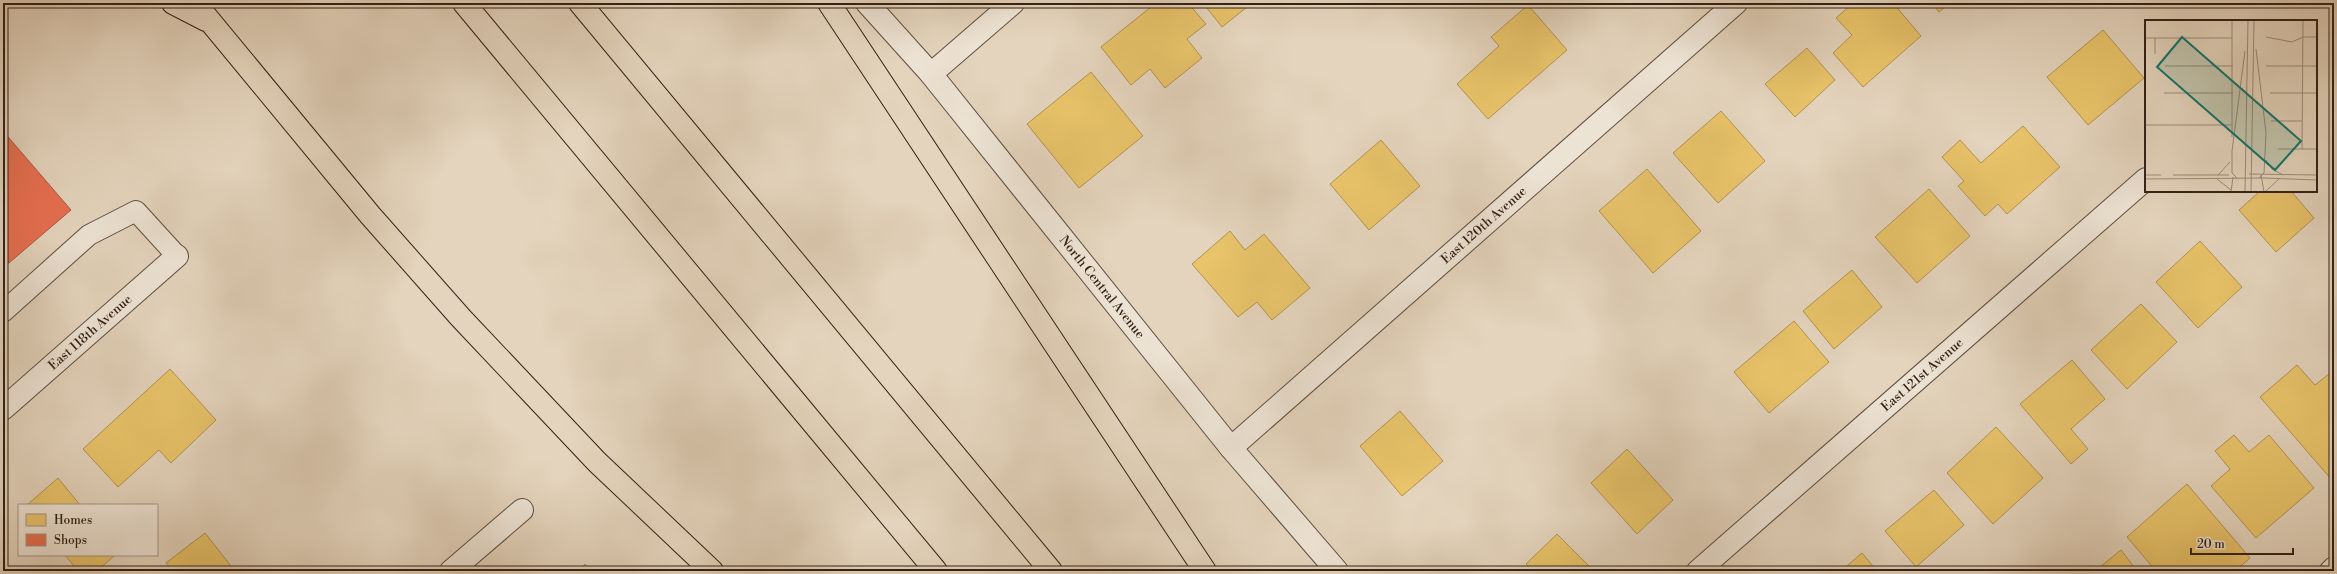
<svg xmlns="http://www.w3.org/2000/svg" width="2337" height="574" viewBox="0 0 2337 574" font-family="'Libre Bodoni',serif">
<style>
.homes{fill:#e9c46a;stroke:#b29351}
.shops{fill:#e76f51;stroke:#b1573f}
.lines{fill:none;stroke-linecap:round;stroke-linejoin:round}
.lane-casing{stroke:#5f4d40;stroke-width:22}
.street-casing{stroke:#5f4d40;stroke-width:24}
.highway-casing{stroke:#332016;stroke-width:24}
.lane{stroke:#ede3d4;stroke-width:20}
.street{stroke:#ede3d4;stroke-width:22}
.highway{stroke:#e4d4bd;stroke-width:22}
.labels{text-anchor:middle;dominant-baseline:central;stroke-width:4;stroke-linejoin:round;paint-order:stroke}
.street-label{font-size:13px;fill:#332016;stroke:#ede3d4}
.inset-road{fill:none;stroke:#9d8c7a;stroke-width:1}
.view{fill:#0f766e;fill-opacity:0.15;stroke:#0f766e;stroke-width:2}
.inset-edge{fill:none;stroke:#332016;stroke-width:2}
</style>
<rect width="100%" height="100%" fill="#e4d4bd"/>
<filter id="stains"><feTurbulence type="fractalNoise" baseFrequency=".005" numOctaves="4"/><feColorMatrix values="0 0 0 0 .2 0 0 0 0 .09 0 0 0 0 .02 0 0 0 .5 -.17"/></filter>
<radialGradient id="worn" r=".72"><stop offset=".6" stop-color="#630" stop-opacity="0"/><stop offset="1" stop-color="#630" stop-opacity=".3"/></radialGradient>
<!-- homes -->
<path class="homes" d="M 1156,3 L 1188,3 L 1206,24 L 1187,39 L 1202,58 L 1165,88 L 1150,69 L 1131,85 L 1101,47 Z
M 1203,3 L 1252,3 L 1222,27 Z
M 1853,3 L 1893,3 L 1921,36 L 1863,87 L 1833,53 L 1852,35 L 1836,18 Z
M 1932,3 L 1950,3 L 1939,12 Z
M 1528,5 L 1567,50 L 1488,119 L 1457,84 L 1499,46 L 1491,37 Z
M 2103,30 L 2144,78 L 2088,125 L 2047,77 Z
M 1807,48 L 1835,80 L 1795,117 L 1765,84 Z
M 1091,72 L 1143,136 L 1079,188 L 1027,124 Z
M 1721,111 L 1765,161 L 1718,203 L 1673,153 Z
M 2023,126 L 2060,167 L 2007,214 L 1998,204 L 1985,216 L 1958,186 L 1964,181 L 1942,157 L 1960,140 L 1981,163 Z
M 1381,140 L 1420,186 L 1369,230 L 1330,184 Z
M 1647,169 L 1701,231 L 1653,273 L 1599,211 Z
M 1929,189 L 1970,236 L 1917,283 L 1875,237 Z
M 2260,191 L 2291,191 L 2314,218 L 2276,252 L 2239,210 Z
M 1230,231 L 1245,250 L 1264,234 L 1310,288 L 1272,320 L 1257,302 L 1238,317 L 1192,264 Z
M 2200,241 L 2242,287 L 2198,328 L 2156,282 Z
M 1852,270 L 1882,307 L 1834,349 L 1803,311 Z
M 2141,304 L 2177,342 L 2127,389 L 2091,350 Z
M 1794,321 L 1829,362 L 1769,413 L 1734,372 Z
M 2072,360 L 2105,399 L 2071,429 L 2088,449 L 2071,464 L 2020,404 Z
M 2297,365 L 2315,385 L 2334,370 L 2334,477 L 2331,479 L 2260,397 Z
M 170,369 L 216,420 L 171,463 L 159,450 L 118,487 L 83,449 Z
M 1400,411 L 1443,461 L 1402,496 L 1360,446 Z
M 1996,427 L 2043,478 L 1993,524 L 1947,473 Z
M 2234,435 L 2249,452 L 2269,435 L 2314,488 L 2256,538 L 2211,486 L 2230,469 L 2215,451 Z
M 1627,449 L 1673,500 L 1637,534 L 1591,483 Z
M 58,478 L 80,505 L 27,505 Z
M 2187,484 L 2250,558 L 2235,571 L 2156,571 L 2127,537 Z
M 1934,490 L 1964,525 L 1916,567 L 1885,531 Z
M 205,533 L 235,571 L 172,571 L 166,563 Z
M 1557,534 L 1592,569 L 1590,571 L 1533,571 L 1526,564 Z
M 2121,550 L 2137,571 L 2095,571 Z
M 1862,553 L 1877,571 L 1841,571 Z
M 65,555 L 115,555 L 97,571 L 78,571 Z
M 585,564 L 591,571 L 578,571 Z"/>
<!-- shops -->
<path class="shops" d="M 3,131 L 71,210 L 3,268 Z"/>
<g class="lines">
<!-- lane casing -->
<g class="lane-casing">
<path id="lane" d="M 3,312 L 89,235 L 136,211 L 177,256"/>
</g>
<!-- street casing -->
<g class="street-casing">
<g id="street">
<path id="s1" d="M 867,3 L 931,74 L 1231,448 L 1337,571"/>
<path d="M 931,74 L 1013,3"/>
<path id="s2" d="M 3,409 L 177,256"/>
<path id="s3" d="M 1231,448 L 1736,3"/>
<path d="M 451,571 L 522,510"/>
<path id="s4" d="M 1698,571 L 2146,179"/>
<path d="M 2331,571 L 2334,568"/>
</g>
</g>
<!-- highway casing -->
<g class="highway-casing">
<path id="highway" d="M 173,3 L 206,20
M 195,3 L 370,215 L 461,318 L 597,462 L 712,571
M 464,3 L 936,571
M 580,3 L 1051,571
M 829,3 L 1205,571"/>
</g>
<!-- lane -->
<use href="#lane" class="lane"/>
<!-- street -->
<use href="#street" class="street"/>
<!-- highway -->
<use href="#highway" class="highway"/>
</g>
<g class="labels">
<!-- street labels -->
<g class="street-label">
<text stroke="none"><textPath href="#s3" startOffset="337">East 120th Avenue</textPath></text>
<text stroke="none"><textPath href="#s1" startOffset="369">North Central Avenue</textPath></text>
<text stroke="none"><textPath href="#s2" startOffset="116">East 118th Avenue</textPath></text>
<text stroke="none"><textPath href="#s4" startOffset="298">East 121st Avenue</textPath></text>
</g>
</g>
<!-- overview -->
<g transform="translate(2145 20)">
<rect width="172" height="172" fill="#e4d4bd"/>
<path class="inset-road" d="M 121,17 L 147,22 L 158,17 L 172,17M 0,18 L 87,18M 111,29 L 121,113 L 119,153 L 114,158M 10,34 L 10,18M 20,46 L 88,46M 121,46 L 172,46M 19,73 L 88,73M 125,73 L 172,73M 126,101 L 157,101M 0,105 L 86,105M 87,117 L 87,0M 133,129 L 172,129M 157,129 L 158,0M 121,140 L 127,149 L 138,155M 104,154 L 172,155M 0,155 L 16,155M 28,155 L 84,155M 73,155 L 85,142M 116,155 L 119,172M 92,158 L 87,153 L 87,131 L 100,31M 0,159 L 119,158 L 172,160M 72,159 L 86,170M 86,172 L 88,157M 100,172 L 103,0M 106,172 L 109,0M 120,172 L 135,158"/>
<path class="view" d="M 37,17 L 156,121 L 130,150 L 12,47 Z"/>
<rect width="172" height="172" class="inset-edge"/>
</g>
<!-- margin -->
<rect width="2337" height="574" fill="none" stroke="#e4d4bd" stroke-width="16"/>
<rect x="4" y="4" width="2329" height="566" fill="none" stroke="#332016" stroke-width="2"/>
<rect x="8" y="8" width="2321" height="558" fill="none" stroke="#332016"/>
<!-- legend -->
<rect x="18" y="504" width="140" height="52" fill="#ede3d4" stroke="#a39588"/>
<rect x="26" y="514" width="20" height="12" fill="#e9c46a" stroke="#a39588"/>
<text x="54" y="524" font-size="12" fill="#332016">Homes</text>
<rect x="26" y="534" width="20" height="12" fill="#e76f51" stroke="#a39588"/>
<text x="54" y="544" font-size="12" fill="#332016">Shops</text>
<!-- scale -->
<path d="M2191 548v6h102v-6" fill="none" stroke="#332016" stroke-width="2"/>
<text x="2197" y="548" font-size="12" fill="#332016" stroke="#ede3d4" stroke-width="3" paint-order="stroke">20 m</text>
<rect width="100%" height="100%" filter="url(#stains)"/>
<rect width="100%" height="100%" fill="url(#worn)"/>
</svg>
